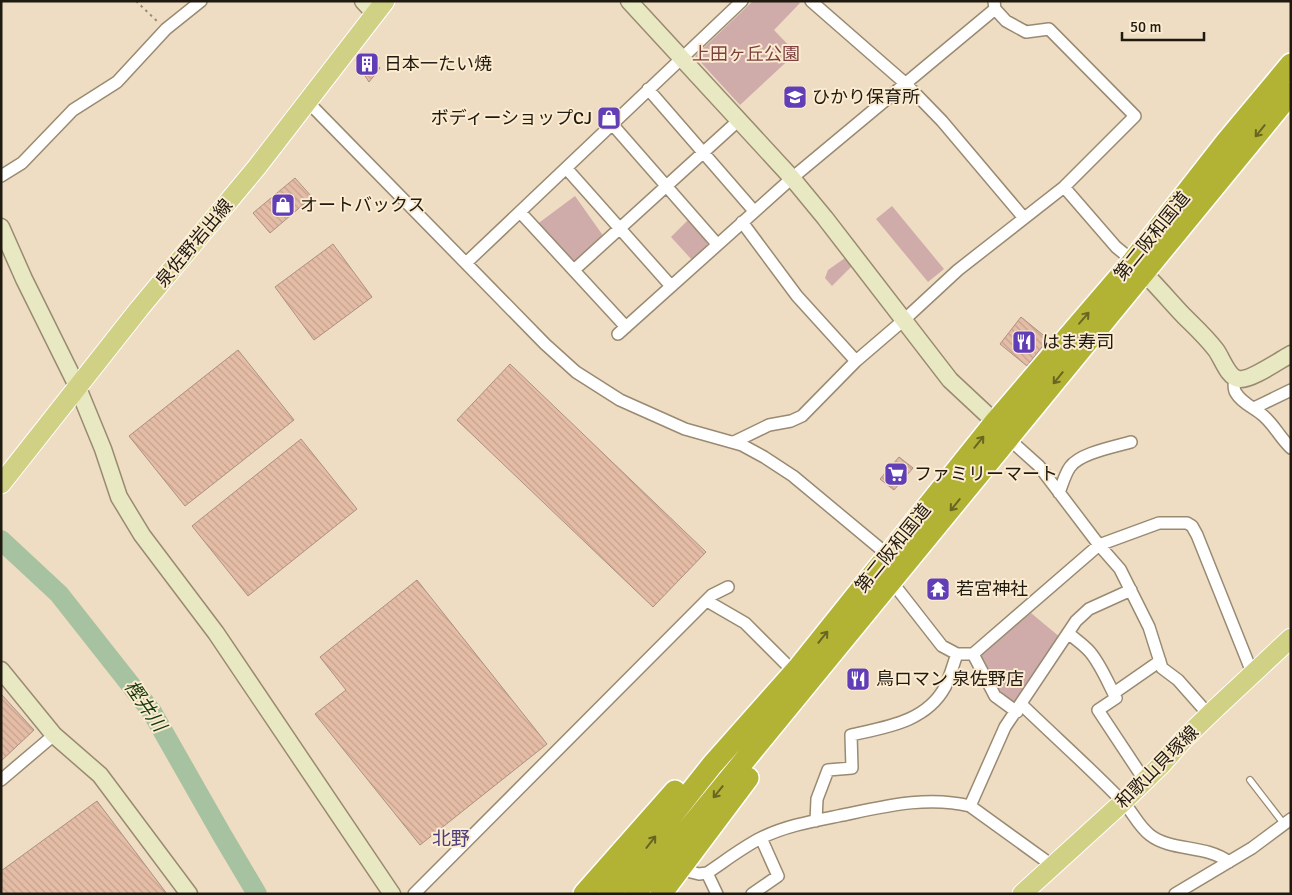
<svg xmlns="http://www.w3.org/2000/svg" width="1292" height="895" viewBox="0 0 1292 895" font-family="Signika,'Noto Sans JP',sans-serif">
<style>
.green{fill:#cfaba9}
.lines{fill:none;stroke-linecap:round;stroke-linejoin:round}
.river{stroke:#a7c2a0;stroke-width:20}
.building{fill:url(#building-back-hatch);stroke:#ac9081}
.lane-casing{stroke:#998a71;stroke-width:8}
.street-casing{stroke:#998a71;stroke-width:14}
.secondary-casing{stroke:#998a71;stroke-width:19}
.primary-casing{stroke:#fff;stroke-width:21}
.highway-casing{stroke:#fff;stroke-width:24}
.path{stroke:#978b78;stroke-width:2;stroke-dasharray:2.5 4;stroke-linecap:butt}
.lane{stroke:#fff;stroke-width:5.5}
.street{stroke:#fff;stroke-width:11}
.secondary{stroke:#e8e8c2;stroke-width:16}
.primary{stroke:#d1d186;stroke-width:19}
.highway{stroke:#b2b335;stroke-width:21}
.oneway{stroke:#686622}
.labels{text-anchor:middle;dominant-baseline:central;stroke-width:4;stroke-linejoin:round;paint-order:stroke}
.park-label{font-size:18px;fill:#7e3f40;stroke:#fbebd0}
.poi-label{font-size:18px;fill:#1f190f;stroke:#fbebd0;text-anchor:start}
.street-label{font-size:18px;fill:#1f190f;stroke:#fbebd0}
.water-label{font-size:19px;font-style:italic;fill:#173c0b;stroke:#fbebd0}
.neighbourhood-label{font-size:19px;fill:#4b3d7a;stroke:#fbebd0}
</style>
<defs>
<pattern id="building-back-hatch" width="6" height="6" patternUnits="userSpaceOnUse" patternTransform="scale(1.25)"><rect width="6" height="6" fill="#e5bda6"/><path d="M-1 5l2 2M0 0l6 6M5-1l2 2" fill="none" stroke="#c4a28e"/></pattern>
</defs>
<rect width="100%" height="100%" fill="#eeddc3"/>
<!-- green -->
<path class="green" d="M 753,1 L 798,1 L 800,3 L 774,30 L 796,53 L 740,105 L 695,56 Z
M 575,196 L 604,237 L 574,265 L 536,225 Z
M 892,206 L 944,269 L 928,282 L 876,219 Z
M 689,219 L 707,238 L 707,246 L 692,260 L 671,237 Z
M 845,258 L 852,266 L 832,286 L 825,278 L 828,270 Z
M 1031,613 L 1061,638 L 1016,706 L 996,693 L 979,654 Z"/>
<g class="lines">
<!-- river -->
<path class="river" d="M 1,540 L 59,594 L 152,712 L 222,835 L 257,894"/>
</g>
<!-- building -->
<path class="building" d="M 363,53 L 380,68 L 369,82 L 355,60 Z
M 295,178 L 312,197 L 270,233 L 253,213 Z
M 333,244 L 372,297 L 314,340 L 275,287 Z
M 1021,317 L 1048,339 L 1027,366 L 1000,344 Z
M 238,350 L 294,420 L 185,506 L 129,436 Z
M 510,364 L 706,552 L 653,607 L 457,420 Z
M 301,439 L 357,509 L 248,596 L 192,526 Z
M 899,457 L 913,468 L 894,490 L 880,479 Z
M 417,580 L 547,744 L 420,845 L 315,714 L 346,690 L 320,657 Z
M 1,694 L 34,730 L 1,761 Z
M 97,801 L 167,894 L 1,894 L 1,871 Z"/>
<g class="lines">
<!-- lane casing -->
<g class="lane-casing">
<path id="lane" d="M 1250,780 L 1284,824"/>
</g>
<!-- street casing -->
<g class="street-casing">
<path id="street" d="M 811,1 L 906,84 L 942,121 L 1024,218
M 648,89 L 754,211
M 307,101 L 545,344 L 576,372 L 620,400 L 685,429 L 742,445 L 764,457 L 793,476 L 888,555 L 889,560
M 612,124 L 717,244
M 566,168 L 671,286
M 1,176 L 22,163 L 73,110 L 117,82 L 166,29 L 201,1
M 1064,187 L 1116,247 L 1133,261
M 520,212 L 626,327
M 742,222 L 797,296 L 856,361
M 466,263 L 742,1
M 574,270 L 739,120
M 618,334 L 792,178 L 995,9
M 1235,378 C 1234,383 1233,389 1236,393 C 1241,402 1252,407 1260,413 C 1273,422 1279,437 1291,448
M 1254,408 L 1291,390
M 1009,439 L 1039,466 L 1099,545 L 1120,569 L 1149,627 L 1162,668 L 1178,680 L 1209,715
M 734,442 L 769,425 L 791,421 L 802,416 L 856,361 L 905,319 L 958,270 L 1064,187 L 1135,116 L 1049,29 L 1026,32 L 1006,21 L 995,9 L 994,1
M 1059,493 C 1062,485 1065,474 1070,467 C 1080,453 1114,447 1131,442
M 891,576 L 892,582 L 942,646 L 957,654 L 973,654 L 1099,545 L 1159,523 L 1187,523 L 1192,526 L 1197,535 L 1253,675
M 707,601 L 745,623 L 793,671
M 1068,633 C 1075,639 1084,645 1090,652 C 1101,665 1108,683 1116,698 L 1098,710 L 1145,781
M 973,654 L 995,696 L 1017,712
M 1114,693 L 1160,661
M 1021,704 C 1054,736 1089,767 1121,800 C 1132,810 1137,825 1150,835 C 1172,852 1205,844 1229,862
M 1,780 L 54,735
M 970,806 L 1005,727 L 1076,621 L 1089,609 L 1131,590
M 816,821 L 817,799 L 828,770 L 852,768 L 851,735 C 886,727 926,722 945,687 C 950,677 953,665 957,654
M 679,869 L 699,874 L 707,873 C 725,861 743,847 761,838 C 785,826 813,821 838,816 C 882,807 926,795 970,806 L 1053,866
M 707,873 L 717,894
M 414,894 L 712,595 L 728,587
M 752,894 L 778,876 L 761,838
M 1175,894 L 1252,848 L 1291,819"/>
</g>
<!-- secondary casing -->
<g class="secondary-casing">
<path id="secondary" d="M 363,1 L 375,14
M 629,1 L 792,178 L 825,218 L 950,380 L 995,422 L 1002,431
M 1,227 L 24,279 L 78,388 L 103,449 L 119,497 L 142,535 L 216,633 L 392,894
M 1136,265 C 1153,281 1168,299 1184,316 C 1195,327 1206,337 1216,350 C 1222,358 1228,378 1239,379 C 1250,381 1280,360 1291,354
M 1,670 L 54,735 L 100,775 L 189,894"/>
</g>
<!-- primary casing -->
<g class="primary-casing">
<path id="primary" d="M 1,484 L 139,309 L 257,167 L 385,1
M 1022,894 L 1123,802 L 1162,764 L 1183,740 L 1215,709 L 1291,638"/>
</g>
<!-- highway casing -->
<g class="highway-casing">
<path id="highway" d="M 584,894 L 675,791
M 610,894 L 712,765 L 798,668 L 995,422 L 1133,261 L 1226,142 L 1291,64
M 635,894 L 1291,93
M 661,894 L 748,778"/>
</g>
<!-- path -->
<path class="path" d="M 136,1 L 157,21"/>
<!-- lane -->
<use href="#lane" class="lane"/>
<!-- street -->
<use href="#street" class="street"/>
<!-- secondary -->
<use href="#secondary" class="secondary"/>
<!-- primary -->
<use href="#primary" class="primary"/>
<!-- highway -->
<use href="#highway" class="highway"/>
</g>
<!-- one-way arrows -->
<defs><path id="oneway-shaft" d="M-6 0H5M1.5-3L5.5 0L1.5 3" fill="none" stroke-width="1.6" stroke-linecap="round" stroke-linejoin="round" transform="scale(1.25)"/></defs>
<g class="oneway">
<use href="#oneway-shaft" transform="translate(1260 131) rotate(129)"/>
<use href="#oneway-shaft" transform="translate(1084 318) rotate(-49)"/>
<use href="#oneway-shaft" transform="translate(1058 378) rotate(129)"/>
<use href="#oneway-shaft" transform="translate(979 442) rotate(-51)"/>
<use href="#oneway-shaft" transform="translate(955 505) rotate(129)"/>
<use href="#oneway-shaft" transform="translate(823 637) rotate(-51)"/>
<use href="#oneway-shaft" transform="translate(718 792) rotate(129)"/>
<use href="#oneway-shaft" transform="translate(651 842) rotate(-52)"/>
</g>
<!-- icons -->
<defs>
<g id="building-square" transform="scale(1.25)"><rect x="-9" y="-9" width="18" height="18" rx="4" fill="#613eb6" stroke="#fbebd0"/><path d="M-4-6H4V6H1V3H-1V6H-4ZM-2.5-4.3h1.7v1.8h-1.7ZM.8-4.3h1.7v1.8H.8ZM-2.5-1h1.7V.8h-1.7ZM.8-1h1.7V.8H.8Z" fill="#fff"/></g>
<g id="school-square" transform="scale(1.25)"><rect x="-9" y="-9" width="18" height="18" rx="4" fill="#613eb6" stroke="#fbebd0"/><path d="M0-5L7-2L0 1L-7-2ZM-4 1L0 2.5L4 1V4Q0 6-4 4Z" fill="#fff"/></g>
<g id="shop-square" transform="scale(1.25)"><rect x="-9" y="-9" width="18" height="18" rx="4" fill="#613eb6" stroke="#fbebd0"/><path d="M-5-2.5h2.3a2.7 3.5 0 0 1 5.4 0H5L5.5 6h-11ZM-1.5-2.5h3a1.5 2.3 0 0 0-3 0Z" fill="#fff"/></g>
<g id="restaurant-square" transform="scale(1.25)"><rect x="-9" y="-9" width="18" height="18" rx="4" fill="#613eb6" stroke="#fbebd0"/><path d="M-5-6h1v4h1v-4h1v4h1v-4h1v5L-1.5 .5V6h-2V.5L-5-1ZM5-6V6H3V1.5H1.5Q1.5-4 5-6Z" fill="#fff"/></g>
<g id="supermarket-square" transform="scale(1.25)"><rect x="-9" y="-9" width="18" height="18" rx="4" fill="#613eb6" stroke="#fbebd0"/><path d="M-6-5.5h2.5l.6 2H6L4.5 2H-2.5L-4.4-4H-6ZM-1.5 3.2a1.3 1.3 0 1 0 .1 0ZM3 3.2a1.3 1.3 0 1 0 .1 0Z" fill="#fff"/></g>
<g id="temple-square" transform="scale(1.25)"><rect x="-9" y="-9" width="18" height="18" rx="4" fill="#613eb6" stroke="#fbebd0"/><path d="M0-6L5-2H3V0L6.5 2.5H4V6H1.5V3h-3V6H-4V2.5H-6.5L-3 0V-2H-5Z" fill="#fff"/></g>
</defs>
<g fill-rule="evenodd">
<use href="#building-square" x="367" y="64"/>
<use href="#school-square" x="795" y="97"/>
<use href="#shop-square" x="609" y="118"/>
<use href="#shop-square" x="283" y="205"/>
<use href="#restaurant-square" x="1024" y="342"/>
<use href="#supermarket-square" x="896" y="474"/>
<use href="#temple-square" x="938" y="589"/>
<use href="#restaurant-square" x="858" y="679"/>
</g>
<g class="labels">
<!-- park labels -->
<g class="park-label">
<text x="746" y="54">上田ヶ丘公園</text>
</g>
<!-- poi labels -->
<g class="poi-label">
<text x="384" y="64">日本一たい焼</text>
<text x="812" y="97">ひかり保育所</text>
<text x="592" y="118" text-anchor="end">ボディーショップCJ</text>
<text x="300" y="205">オートバックス</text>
<text x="1042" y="342">はま寿司</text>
<text x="914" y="474">ファミリーマート</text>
<text x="956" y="589">若宮神社</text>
<text x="876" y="679">鳥ロマン 泉佐野店</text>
</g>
<!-- street labels -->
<g class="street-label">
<text transform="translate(1152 236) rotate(-51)">第二阪和国道</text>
<text transform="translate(194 243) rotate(-50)">泉佐野岩出線</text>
<text transform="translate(893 548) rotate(-51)">第二阪和国道</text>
<text transform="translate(1157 767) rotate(-45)">和歌山貝塚線</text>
</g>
<!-- water labels -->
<g class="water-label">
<text transform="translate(145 706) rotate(55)">樫井川</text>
</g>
<!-- neighbourhood labels -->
<g class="neighbourhood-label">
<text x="451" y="839">北野</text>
</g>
</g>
<!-- border -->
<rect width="1292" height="895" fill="none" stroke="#1f190f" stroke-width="5"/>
<!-- scale -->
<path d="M1122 32v8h82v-8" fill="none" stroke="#1f190f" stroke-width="2.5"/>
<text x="1130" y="32" font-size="15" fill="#1f190f" stroke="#fbebd0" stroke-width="4" paint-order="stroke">50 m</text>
</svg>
